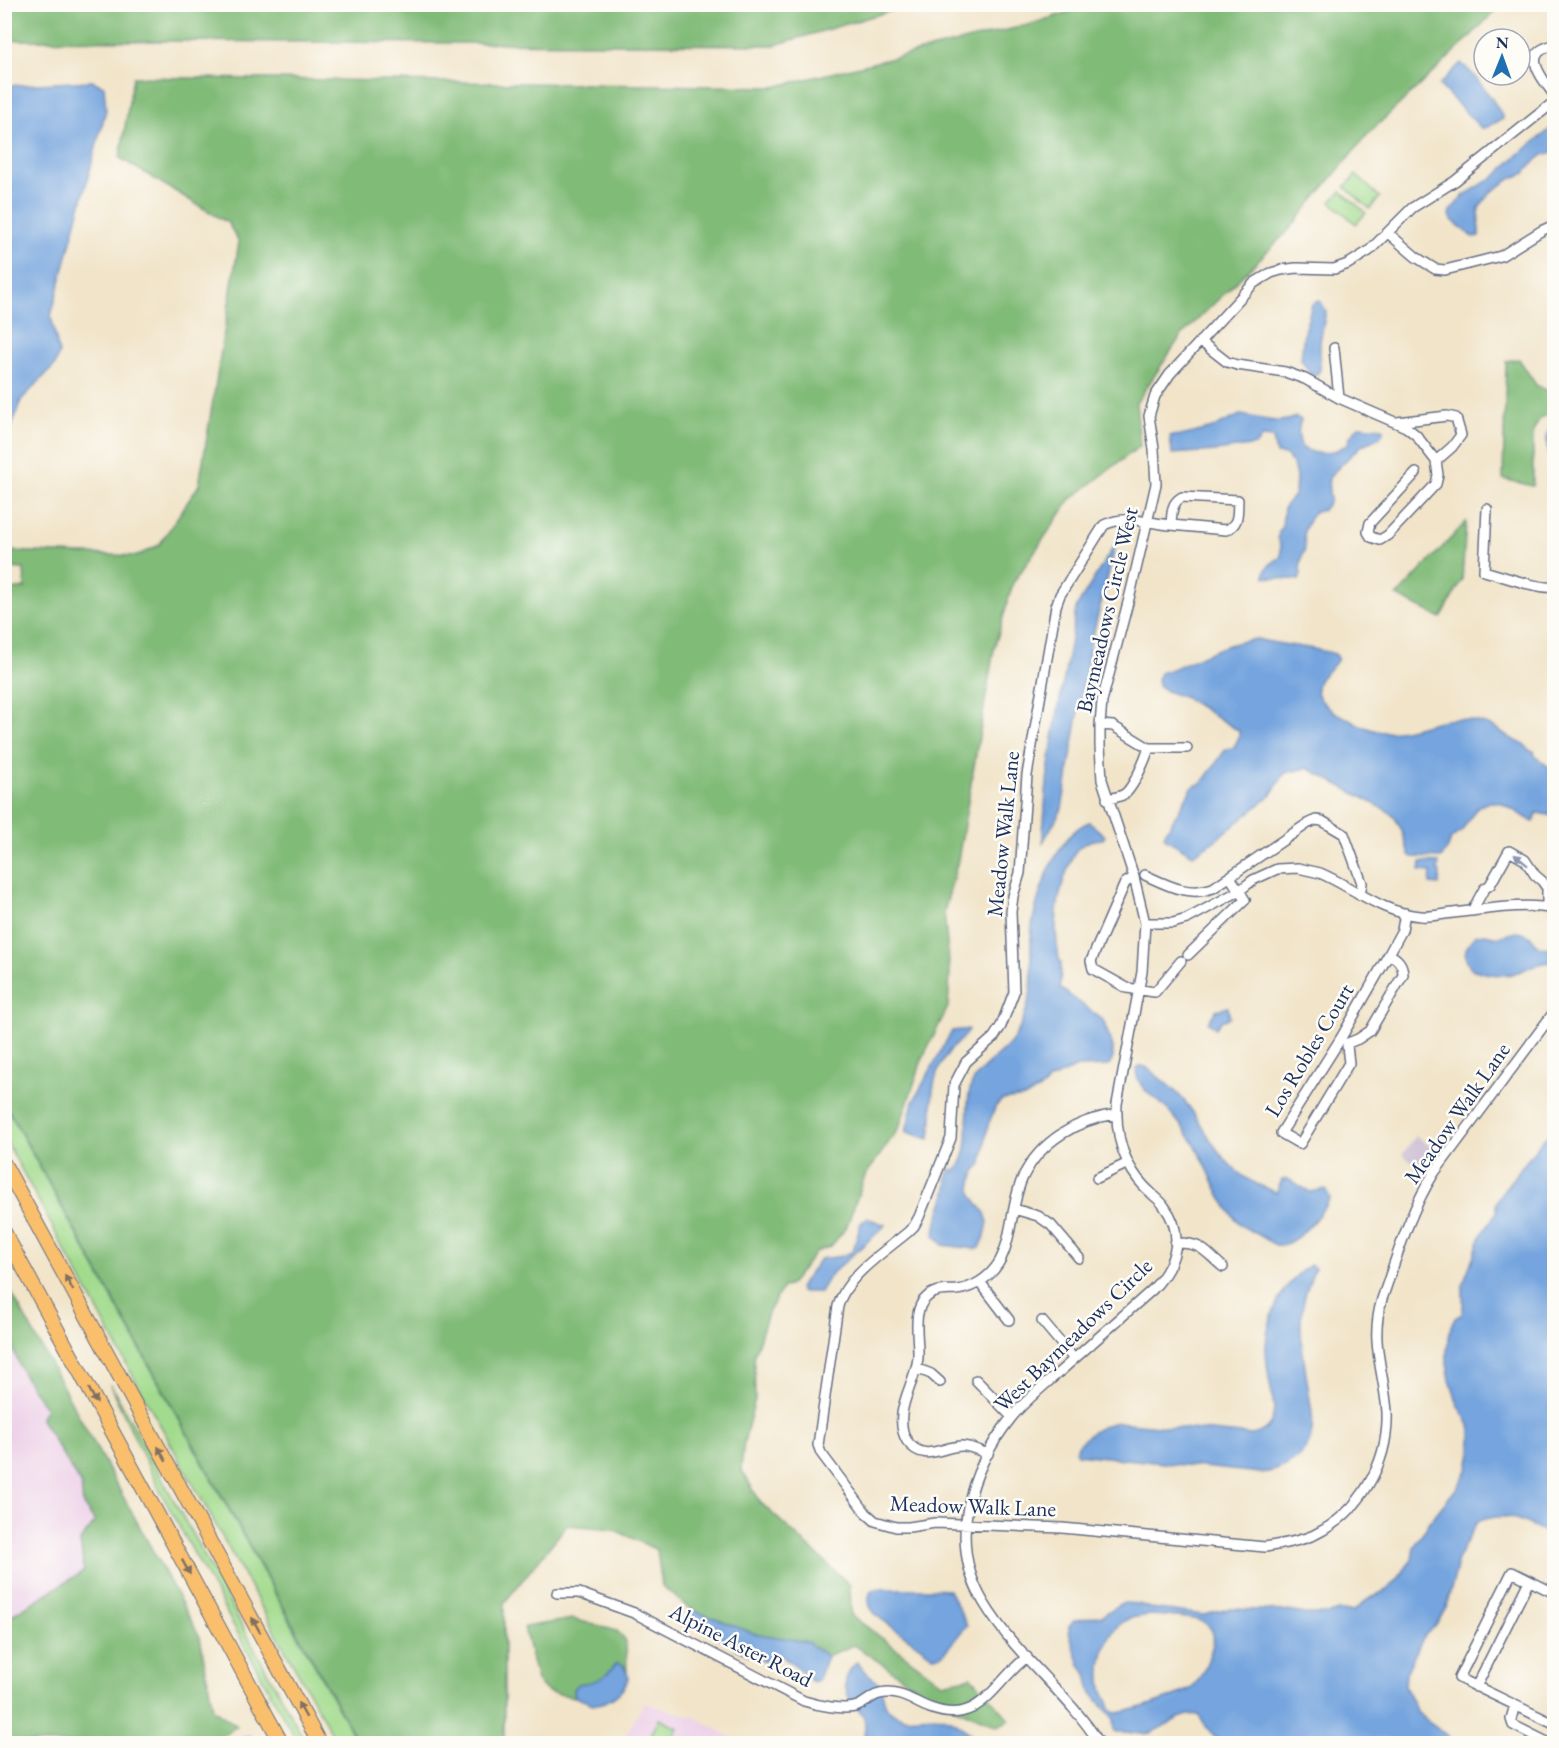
<svg xmlns="http://www.w3.org/2000/svg" width="1559" height="1748" viewBox="0 0 1559 1748" font-family="'EB Garamond',serif">
<style>
.built{fill:#edd1e9}
.industrial{fill:#ccbfd4}
.green{fill:#a2db8d;stroke:#5e8576;stroke-width:1.5}
.forest{fill:#81bb78;stroke:#4e756b;stroke-width:1.5}
.water{fill:#75a4de;stroke:#486a9e;stroke-width:1.5;fill-rule:evenodd}
.lines{fill:none;stroke-linecap:round;stroke-linejoin:round}
.stream{stroke:#75a4de;stroke-width:3}
.minor-casing{stroke:#666e83;stroke-width:12}
.highway-casing{stroke:#666e83;stroke-width:16}
.minor{stroke:#fff;stroke-width:9}
.highway{stroke:#f9bf6c;stroke-width:14}
.oneway{fill:#8d97ae}
.oneway2{fill:#7f7064}
.labels{text-anchor:middle;dominant-baseline:central;stroke-width:5;stroke-linejoin:round;paint-order:stroke}
.street-label{font-size:22px;fill:#1b2f5e;stroke:#fdfcf7}
</style>
<rect width="100%" height="100%" fill="#fdfcf7"/>
<filter id="ink" filterUnits="userSpaceOnUse"><feTurbulence type="fractalNoise" baseFrequency=".0167" numOctaves="2"/><feDisplacementMap in="SourceGraphic" scale="12" xChannelSelector="R" yChannelSelector="G"/><feConvolveMatrix kernelMatrix="1 2 1 2 8 2 1 2 1" color-interpolation-filters="sRGB"/></filter>
<filter id="wash" filterUnits="userSpaceOnUse"><feTurbulence type="fractalNoise" baseFrequency=".008" numOctaves="4" result="noise"/><feDisplacementMap in="SourceGraphic" scale="24" xChannelSelector="R" yChannelSelector="G"/><feGaussianBlur stdDeviation="1.35" result="paint"/><feColorMatrix in="noise" values="0 0 0 0 0 0 0 0 0 0 0 0 0 0 0 0 0 1.4 0 .05"/><feComposite in="paint" operator="in"/></filter>
<g filter="url(#wash)">
<rect width="100%" height="100%" fill="#f1e4c9"/>
<!-- built -->
<path class="built" d="M 4,1338 L 12,1347 L 23,1374 L 46,1410 L 40,1418 L 81,1484 L 83,1505 L 95,1522 L 80,1541 L 84,1571 L 12,1615 L 5,1616 Z
M 644,1703 L 697,1718 L 741,1743 L 621,1744 Z"/>
<!-- industrial -->
<path class="industrial" d="M 1416,1136 L 1433,1148 L 1419,1167 L 1402,1155 Z"/>
<!-- green -->
<path class="green" d="M 1356,175 L 1380,197 L 1370,209 L 1345,187 Z
M 1341,191 L 1366,213 L 1356,224 L 1331,202 Z
M 4,1103 L 353,1735 L 370,1743 L 337,1743 L 133,1376 L 5,1139 Z
M 110,1385 L 111,1385 L 306,1743 L 298,1743 L 161,1493 Z
M 659,1719 L 678,1728 L 670,1743 L 647,1743 Z"/>
<!-- forest -->
<path class="forest" d="M 5,4 L 911,4 L 911,5 L 775,45 L 5,40 Z
M 1091,5 L 1501,5 L 1460,47 L 1368,134 L 1288,231 L 1181,336 L 1136,403 L 1140,446 L 1070,500 L 1013,583 L 994,649 L 958,860 L 944,912 L 950,973 L 948,1007 L 923,1057 L 899,1128 L 865,1176 L 846,1228 L 831,1246 L 816,1252 L 789,1286 L 783,1287 L 768,1313 L 754,1356 L 755,1399 L 744,1442 L 741,1469 L 761,1503 L 850,1585 L 851,1615 L 942,1683 L 972,1677 L 1010,1720 L 997,1726 L 931,1697 L 854,1645 L 827,1656 L 807,1642 L 752,1633 L 690,1609 L 662,1586 L 657,1550 L 613,1529 L 567,1525 L 504,1603 L 504,1743 L 370,1743 L 354,1735 L 5,1103 L 4,591 L 25,588 L 24,569 L 5,568 L 5,551 L 137,556 L 159,545 L 199,485 L 239,242 L 228,223 L 120,158 L 133,77 L 774,87 L 1028,25 Z
M 1519,359 L 1536,385 L 1554,394 L 1554,410 L 1539,420 L 1533,432 L 1533,486 L 1503,479 L 1506,361 Z
M 1466,522 L 1462,580 L 1441,618 L 1397,596 Z
M 4,1279 L 200,1637 L 213,1709 L 237,1726 L 212,1743 L 5,1743 L 5,1616 L 12,1615 L 84,1571 L 80,1541 L 95,1522 L 83,1505 L 81,1484 L 40,1418 L 46,1409 L 23,1374 L 12,1347 L 5,1338 Z
M 573,1619 L 617,1631 L 626,1641 L 627,1673 L 623,1665 L 596,1682 L 578,1684 L 574,1690 L 575,1697 L 548,1692 L 537,1681 L 524,1627 Z"/>
<!-- water -->
<path class="water" d="M 1461,63 C 1471,70 1500,107 1503,119 L 1485,128 L 1481,128 L 1439,85 Z
M 92,81 L 104,86 L 106,110 L 51,316 L 59,353 L 55,365 L 21,400 L 5,446 L 5,86 Z
M 1554,126 L 1554,152 L 1543,155 L 1534,162 L 1525,173 L 1512,178 L 1492,191 L 1485,199 L 1479,208 L 1479,236 L 1473,237 L 1452,220 L 1450,215 L 1451,210 L 1463,196 L 1497,175 L 1512,160 Z
M 1318,301 L 1321,302 L 1326,311 L 1320,342 L 1320,370 L 1316,375 L 1310,374 L 1301,359 L 1304,332 L 1312,304 Z
M 1240,415 C 1258,417 1278,426 1296,417 L 1301,420 C 1297,430 1298,437 1302,448 C 1320,457 1332,454 1348,444 L 1349,438 L 1359,426 L 1383,428 C 1383,432 1383,434 1380,437 C 1376,440 1368,442 1363,445 C 1359,447 1330,475 1329,478 C 1327,485 1330,493 1330,501 L 1323,510 L 1315,512 L 1310,518 L 1304,531 L 1305,549 L 1302,556 L 1300,569 L 1301,574 L 1299,580 L 1265,577 C 1263,567 1274,562 1281,557 L 1281,547 L 1278,538 L 1279,531 L 1282,526 L 1284,507 L 1295,494 L 1296,477 L 1294,468 L 1287,455 L 1276,454 L 1273,438 L 1262,437 L 1256,445 L 1216,451 L 1172,454 L 1170,436 L 1185,435 L 1213,428 Z
M 1554,420 L 1554,459 L 1549,457 C 1546,444 1545,431 1554,420 Z
M 1117,541 L 1119,542 L 1115,548 L 1089,650 L 1062,809 L 1043,842 C 1042,831 1045,818 1045,806 C 1049,739 1067,673 1076,608 Z
M 1257,639 C 1283,646 1310,646 1335,654 L 1338,658 C 1334,670 1318,674 1317,687 C 1316,697 1324,704 1331,710 C 1337,714 1345,717 1351,720 C 1359,725 1368,729 1377,731 C 1404,736 1432,718 1459,719 C 1471,720 1484,723 1495,728 C 1505,733 1512,742 1523,743 L 1529,750 L 1534,751 L 1535,756 L 1554,771 L 1554,818 L 1549,815 L 1537,813 L 1533,822 L 1500,802 L 1489,802 L 1477,807 L 1461,832 L 1451,839 L 1447,850 L 1441,858 L 1412,857 L 1409,855 C 1404,838 1402,823 1388,811 L 1307,768 L 1285,773 L 1270,796 L 1216,840 L 1193,855 L 1166,839 L 1164,835 L 1192,788 L 1196,785 L 1201,784 L 1226,749 L 1233,748 L 1239,738 L 1239,731 L 1186,698 L 1166,691 L 1158,685 L 1157,679 L 1160,673 C 1193,663 1222,642 1257,639 Z
M 1089,822 L 1105,836 L 1103,839 C 1095,840 1088,840 1081,846 C 1075,850 1071,859 1069,866 C 1056,896 1053,927 1059,959 L 1061,962 L 1060,988 L 1103,1020 L 1113,1047 L 1113,1058 L 1109,1066 L 1077,1067 L 1049,1080 L 1043,1087 L 1026,1097 L 1002,1100 L 996,1106 L 988,1125 L 982,1164 L 975,1171 L 971,1188 L 972,1195 L 985,1213 L 988,1222 L 985,1236 L 980,1248 L 975,1249 L 943,1245 L 935,1236 C 934,1218 951,1191 947,1178 L 951,1169 L 955,1172 C 975,1150 963,1115 970,1089 C 974,1071 1001,1056 1012,1041 C 1022,1027 1026,1012 1030,995 C 1034,975 1030,960 1031,940 C 1031,907 1055,835 1089,822 Z
M 1421,862 L 1439,863 L 1438,871 L 1440,872 L 1439,885 L 1430,884 L 1431,872 L 1420,871 Z
M 1516,932 C 1528,933 1532,937 1539,947 L 1546,948 L 1554,944 L 1554,962 C 1540,962 1531,967 1518,972 C 1503,978 1486,974 1471,969 C 1462,955 1464,946 1476,935 L 1485,934 L 1498,937 Z
M 1228,1007 L 1230,1018 L 1221,1021 L 1216,1028 L 1208,1023 L 1216,1010 Z
M 969,1029 C 968,1036 956,1043 951,1049 C 945,1057 940,1065 937,1074 C 928,1095 936,1118 929,1139 L 906,1132 L 913,1102 L 949,1036 L 952,1031 Z
M 1139,1066 L 1146,1067 C 1162,1080 1180,1093 1192,1111 C 1208,1134 1219,1159 1243,1176 C 1252,1183 1265,1187 1276,1193 L 1282,1180 L 1288,1179 L 1310,1192 L 1325,1189 L 1330,1198 C 1321,1213 1296,1248 1276,1245 C 1272,1244 1267,1240 1264,1238 C 1257,1233 1246,1230 1240,1224 C 1218,1201 1209,1166 1192,1140 C 1185,1130 1177,1120 1169,1111 C 1157,1098 1137,1090 1136,1070 Z
M 1554,1129 L 1554,1376 L 1552,1424 L 1554,1439 L 1554,1536 C 1523,1523 1512,1509 1477,1522 L 1457,1560 L 1457,1567 L 1446,1608 L 1435,1626 L 1425,1635 L 1421,1642 L 1406,1673 L 1405,1686 L 1417,1712 L 1427,1721 L 1448,1736 L 1454,1743 L 1221,1743 L 1220,1740 L 1213,1736 L 1198,1715 C 1182,1712 1165,1727 1150,1733 C 1138,1737 1129,1730 1117,1732 L 1114,1730 L 1114,1719 L 1091,1692 L 1087,1674 L 1080,1665 L 1069,1632 L 1069,1626 L 1073,1621 L 1096,1616 L 1102,1616 L 1118,1605 L 1125,1603 L 1139,1604 L 1150,1608 L 1204,1615 L 1229,1609 L 1288,1611 L 1305,1614 L 1328,1614 L 1339,1611 L 1354,1611 L 1367,1600 L 1388,1589 L 1398,1579 L 1412,1559 L 1414,1547 L 1431,1520 L 1459,1485 L 1468,1468 L 1471,1453 L 1471,1429 L 1457,1402 L 1450,1380 L 1447,1363 L 1447,1349 L 1451,1326 L 1455,1318 L 1462,1314 C 1465,1303 1462,1295 1463,1284 L 1482,1233 L 1496,1214 L 1496,1203 L 1502,1192 L 1543,1140 ZM 1151,1615 C 1164,1616 1189,1617 1201,1621 C 1206,1623 1212,1628 1213,1634 C 1216,1645 1201,1681 1192,1688 C 1182,1694 1122,1716 1114,1712 C 1110,1710 1110,1708 1109,1704 C 1107,1699 1103,1693 1102,1687 C 1098,1664 1105,1630 1128,1619 C 1135,1616 1144,1616 1151,1615 Z
M 867,1218 L 886,1225 L 830,1275 L 820,1292 L 801,1292 L 799,1288 L 820,1259 L 843,1256 L 853,1251 L 861,1223 Z
M 1311,1265 L 1315,1268 C 1307,1286 1300,1310 1301,1330 C 1302,1351 1306,1373 1309,1394 C 1311,1406 1314,1418 1312,1430 C 1309,1456 1285,1471 1260,1473 L 1077,1454 L 1076,1452 C 1078,1437 1104,1424 1118,1422 L 1252,1435 C 1267,1432 1274,1422 1274,1407 C 1271,1387 1265,1365 1266,1345 C 1268,1315 1284,1280 1311,1265 Z
M 875,1589 L 932,1589 L 949,1590 L 967,1625 L 943,1654 L 939,1656 L 933,1656 L 877,1616 C 870,1609 866,1601 871,1591 Z
M 690,1609 L 752,1633 L 807,1642 L 827,1656 L 818,1680 L 813,1682 C 799,1673 795,1662 778,1655 L 765,1661 L 740,1651 L 691,1619 L 689,1614 Z
M 857,1662 C 863,1671 873,1676 879,1685 C 885,1695 882,1706 893,1713 C 908,1723 927,1713 943,1717 C 957,1721 967,1731 977,1740 L 977,1743 L 863,1743 C 864,1735 867,1723 863,1715 C 860,1711 856,1708 853,1704 C 842,1689 843,1674 857,1662 Z
M 617,1663 L 623,1665 C 625,1669 629,1674 628,1679 C 625,1691 607,1705 594,1704 C 588,1703 581,1699 575,1697 L 574,1690 L 578,1684 C 598,1682 605,1678 617,1663 Z"/>
<g class="lines">
<!-- stream -->
<path class="stream" d="M 231,1744 L 249,1736"/>
</g>
</g>
<g filter="url(#ink)">
<g class="lines">
<!-- minor casing -->
<g class="minor-casing">
<path id="minor" d="M 1554,45 C 1519,53 1542,77 1554,95
M 1388,233 L 1416,257 L 1435,269 L 1445,270 L 1501,256 L 1541,231 L 1554,225
M 1200,341 L 1227,362 L 1237,365 L 1285,372 L 1305,379 L 1339,398 L 1406,427 L 1416,435 L 1436,461 L 1438,475 L 1436,484 L 1388,535 L 1380,540 L 1371,537 L 1368,532 L 1370,523 L 1416,473
M 1334,348 L 1339,398
M 1397,422 L 1447,416 L 1456,418 L 1461,435 L 1452,447 L 1436,461
M 1182,497 L 1238,500 C 1237,513 1240,524 1226,530 L 1171,525 C 1172,513 1171,503 1182,497 Z
M 1487,509 L 1484,571 C 1500,575 1540,590 1554,587
M 1171,525 C 1148,523 1125,514 1104,525 L 1060,595 L 1056,606 L 1027,775 L 1020,873 L 1013,896 L 1011,912 L 1014,992 L 1001,1026 L 994,1037 L 966,1062 L 954,1085 L 951,1138 L 919,1217 L 914,1226 L 908,1232 C 883,1253 847,1275 838,1306 L 818,1445 L 821,1453 L 866,1513 L 875,1521 L 896,1527 L 909,1527 L 935,1523 L 1062,1528 L 1265,1547 C 1282,1544 1298,1542 1314,1535 C 1360,1513 1389,1463 1387,1412 C 1384,1370 1369,1342 1382,1299 C 1397,1256 1410,1211 1434,1173 L 1554,1012
M 1100,725 L 1113,726 L 1149,748 L 1187,748
M 1107,799 C 1113,798 1121,797 1126,793 C 1135,784 1145,760 1149,748
M 1145,875 C 1167,885 1188,897 1213,888 L 1307,824 L 1316,820 L 1322,821 L 1344,834 L 1362,883 L 1360,895
M 1134,877 L 1125,883 L 1091,961 L 1093,969 L 1127,988 L 1155,992 L 1181,961
M 1472,911 L 1484,889 L 1490,885 L 1509,851 L 1525,860 L 1535,875 L 1542,881 L 1547,888 L 1547,907
M 1145,923 L 1173,923 L 1187,919 L 1239,891 L 1253,880 L 1277,869 L 1298,868 L 1320,873 C 1355,888 1381,913 1421,916 C 1432,917 1443,914 1453,913 C 1484,910 1524,902 1554,909
M 1389,954 C 1398,959 1403,964 1403,975 L 1370,1031 L 1358,1039 L 1348,1043 L 1347,1046 L 1349,1063 L 1300,1144 L 1281,1133 L 1341,1038 Z
M 1389,954 L 1402,930 L 1405,913
M 1188,955 L 1245,900 L 1230,877
M 1097,1178 L 1128,1163
M 1014,1209 L 1038,1216 L 1051,1225 L 1079,1258
M 1175,1243 C 1201,1242 1204,1251 1223,1267
M 980,1282 L 1009,1320
M 1042,1321 L 1074,1359
M 916,1368 L 931,1374 L 940,1382
M 976,1380 L 1012,1417
M 988,1454 C 980,1451 970,1446 962,1446 C 942,1446 924,1464 907,1441 C 902,1433 901,1423 902,1414 C 904,1395 916,1377 918,1358 C 919,1339 911,1310 927,1297 C 936,1289 946,1291 957,1290 C 973,1288 989,1278 998,1264 C 1008,1248 1010,1227 1014,1208 C 1016,1198 1018,1187 1023,1177 C 1040,1141 1078,1119 1117,1114
M 557,1593 L 579,1593 L 634,1613 L 804,1701 C 817,1705 844,1711 858,1706 C 869,1701 873,1693 887,1693 C 902,1692 916,1703 930,1708 C 980,1727 993,1683 1027,1657
M 1554,1593 L 1512,1572 L 1459,1678 L 1554,1724
M 1476,1687 L 1529,1581
M 1515,1705 L 1511,1719 L 1513,1725 L 1551,1744
M 1100,1744 C 1067,1692 1016,1656 984,1603 C 947,1542 969,1471 1011,1418 C 1026,1399 1046,1384 1064,1368 C 1093,1342 1123,1316 1152,1290 C 1175,1266 1186,1235 1164,1206 C 1160,1200 1155,1197 1151,1193 C 1142,1185 1133,1173 1128,1163 C 1119,1145 1116,1124 1117,1104 L 1142,972 L 1145,923 L 1134,877 L 1102,780 L 1100,746 L 1100,725 L 1102,701 L 1131,591 L 1156,484 L 1154,449 L 1149,416 L 1155,396 L 1170,374 L 1254,283 L 1271,273 L 1281,270 L 1296,268 L 1334,269 L 1348,264 L 1369,251 L 1412,208 L 1455,181 L 1554,102"/>
</g>
<!-- highway casing -->
<g class="highway-casing">
<path id="highway" d="M 4,1164 L 320,1744
M 4,1232 L 282,1744"/>
</g>
<!-- minor -->
<use href="#minor" class="minor"/>
<!-- highway -->
<use href="#highway" class="highway"/>
</g>
<!-- one-way arrows -->
<defs><path id="oneway-solid" d="M-6-.8H1V-3.2L6.5 0L1 3.2V.8H-6Z" transform="scale(1.5)"/></defs>
<use class="oneway" href="#oneway-solid" transform="translate(1521 860) rotate(-141)"/>
<g class="oneway2">
<use href="#oneway-solid" transform="translate(69 1283) rotate(-119)"/>
<use href="#oneway-solid" transform="translate(93 1396) rotate(61)"/>
<use href="#oneway-solid" transform="translate(162 1454) rotate(-119)"/>
<use href="#oneway-solid" transform="translate(186 1567) rotate(61)"/>
<use href="#oneway-solid" transform="translate(256 1625) rotate(-119)"/>
<use href="#oneway-solid" transform="translate(302 1710) rotate(-119)"/>
</g>
</g>
<g class="labels">
<!-- street labels -->
<g class="street-label">
<text transform="translate(1107 610) rotate(-77)">Baymeadows Circle West</text>
<text transform="translate(1003 834) rotate(-84)">Meadow Walk Lane</text>
<text transform="translate(1309 1050) rotate(-59)">Los Robles Court</text>
<text transform="translate(1457 1113) rotate(-55)">Meadow Walk Lane</text>
<text transform="translate(1073 1335) rotate(-44)">West Baymeadows Circle</text>
<text transform="translate(973 1506) rotate(2)">Meadow Walk Lane</text>
<text transform="translate(741 1645) rotate(27)">Alpine Aster Road</text>
</g>
</g>
<!-- margin -->
<rect width="1559" height="1748" fill="none" stroke="#fdfcf7" stroke-width="24"/>
<!-- north arrow -->
<g transform="translate(1502 57) rotate(1)"><circle r="28" fill="#fdfcf7" stroke="#a3aaba" stroke-width="1.5"/>
<path d="M0-4.5L10 22L0 15L-10 22Z" fill="#1f6fb2"/>
<text y="-9" font-size="16" font-weight="bold" text-anchor="middle" fill="#1b2f5e">N</text>
</g>
</svg>
